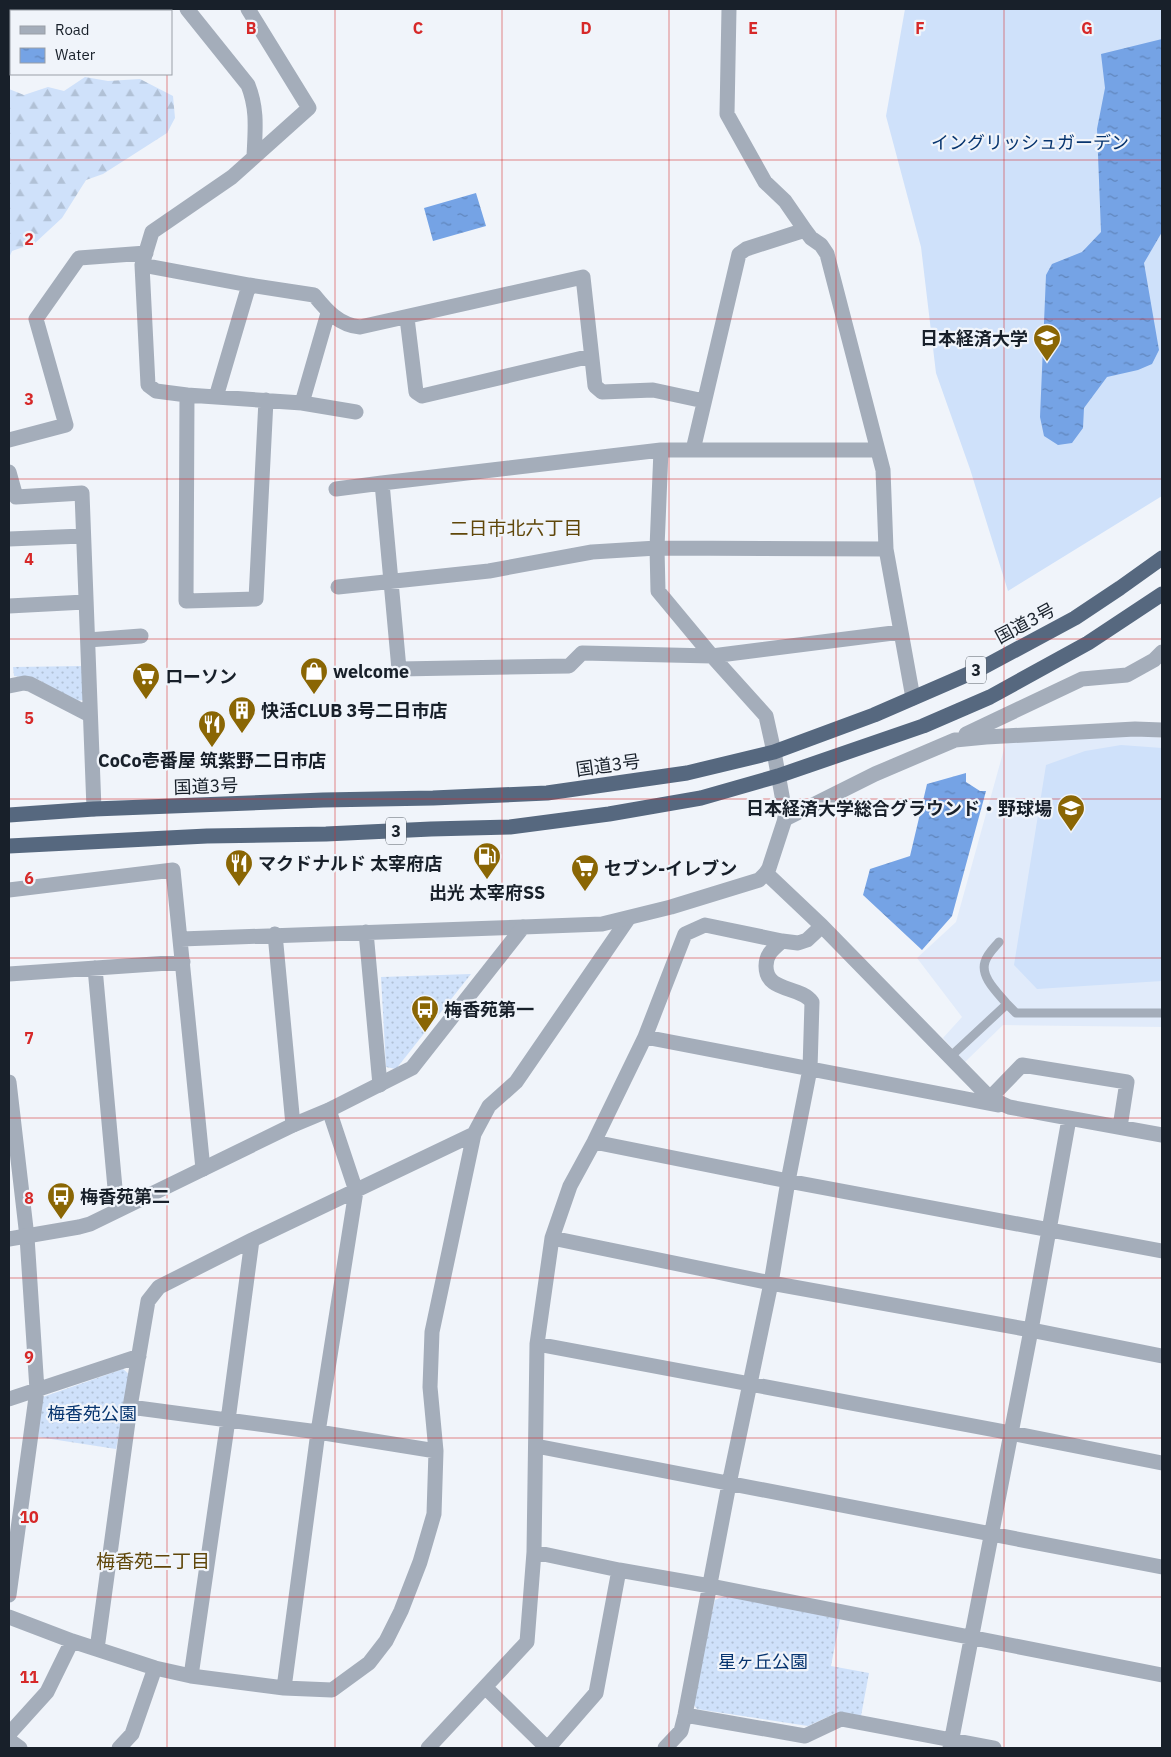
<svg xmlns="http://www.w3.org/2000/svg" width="1171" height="1757" viewBox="0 0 1171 1757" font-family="'IBM Plex Sans','Noto Sans JP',sans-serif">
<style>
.built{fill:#e1ebfa}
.grass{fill:url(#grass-dots)}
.forest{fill:url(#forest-firs)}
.garden{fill:#cfe1fa}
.water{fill:url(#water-ripples)}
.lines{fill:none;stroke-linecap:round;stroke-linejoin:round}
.service{stroke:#a4adba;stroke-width:9}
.minor{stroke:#a4adba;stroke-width:15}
.tertiary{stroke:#a4adba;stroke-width:15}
.trunk{stroke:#56687f;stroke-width:15}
.grid{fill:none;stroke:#d62828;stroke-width:1;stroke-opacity:0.55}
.labels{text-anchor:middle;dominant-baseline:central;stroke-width:4.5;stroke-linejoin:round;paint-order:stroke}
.shield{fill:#f0f4fa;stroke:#596068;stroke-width:1}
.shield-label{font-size:16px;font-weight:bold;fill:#18202a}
.park-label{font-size:18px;fill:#07356f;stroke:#f0f4fa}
.poi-label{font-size:18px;font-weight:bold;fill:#18202a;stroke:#f0f4fa;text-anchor:start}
.street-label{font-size:18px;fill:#18202a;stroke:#f0f4fa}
.neighbourhood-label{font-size:19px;fill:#5f4609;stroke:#f0f4fa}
.grid-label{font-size:16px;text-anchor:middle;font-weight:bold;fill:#d62828;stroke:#f0f4fa;stroke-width:4.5;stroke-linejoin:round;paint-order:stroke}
</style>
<defs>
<pattern id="grass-dots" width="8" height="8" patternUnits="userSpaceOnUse" patternTransform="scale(1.25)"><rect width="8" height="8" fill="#cfe1fa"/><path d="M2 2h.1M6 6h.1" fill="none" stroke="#b1c1d6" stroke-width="1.8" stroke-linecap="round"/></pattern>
<pattern id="forest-firs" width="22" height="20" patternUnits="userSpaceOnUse" patternTransform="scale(1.25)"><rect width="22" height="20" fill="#cfe1fa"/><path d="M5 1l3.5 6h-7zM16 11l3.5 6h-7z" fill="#b1c1d6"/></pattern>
<pattern id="water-ripples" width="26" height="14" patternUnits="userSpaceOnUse" patternTransform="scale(1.25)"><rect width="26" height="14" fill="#75a3e5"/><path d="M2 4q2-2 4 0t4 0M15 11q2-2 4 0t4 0" fill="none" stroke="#5f84ba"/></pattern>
</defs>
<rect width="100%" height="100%" fill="#f0f4fa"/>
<!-- built -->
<path class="built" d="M 1129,734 L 1162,738 L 1162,1027 L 1003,1025 L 965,1062 L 943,1038 L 962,1017 L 917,958 L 956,922 L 1006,742 Z"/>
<!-- grass -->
<path class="grass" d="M 84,666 L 85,700 L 74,701 L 39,680 L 14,676 L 13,667 Z
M 471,974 L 396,1069 L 386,1067 L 381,977 Z
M 123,1369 L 131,1376 L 116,1449 L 38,1437 L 40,1398 Z
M 727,1595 L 840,1619 L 831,1666 L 869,1673 L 861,1716 L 836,1713 L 808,1726 L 697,1709 L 691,1701 L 715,1600 Z"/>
<!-- forest -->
<path class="forest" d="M 85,77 L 108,81 L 140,79 L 173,96 L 175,118 L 167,133 L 103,174 L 86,180 L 62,218 L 35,243 L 12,251 L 9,258 L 9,89 L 24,95 L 48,87 L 64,91 Z"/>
<!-- garden -->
<path class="garden" d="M 905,9 L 1162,9 L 1162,496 L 1008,591 L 970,469 L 936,373 L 921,247 L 886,116 Z
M 1121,745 L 1162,748 L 1162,981 L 1037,989 L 1014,965 L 1046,765 L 1085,751 Z"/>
<!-- water -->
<path class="water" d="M 1162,39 L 1162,232 L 1144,263 L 1159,350 L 1152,364 L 1138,370 L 1107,377 L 1084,408 L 1083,428 L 1072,443 L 1058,445 L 1044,436 L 1040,417 L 1046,275 L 1052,264 L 1082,252 L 1101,232 L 1097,129 L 1105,88 L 1101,54 Z
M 476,193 L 486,226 L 433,241 L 424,208 Z
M 966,773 L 966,782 L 980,791 L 986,791 L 952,916 L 922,950 L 863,895 L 870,869 L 910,856 L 927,784 Z"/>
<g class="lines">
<!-- service -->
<path class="service" d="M 999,942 C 994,948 987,954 985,962 C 980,977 998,993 1007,1004
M 950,1057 L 1007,1004 L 1016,1013 L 1162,1013"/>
<!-- minor -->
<path class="minor" d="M 187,9 L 248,85 C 258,110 255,131 254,157
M 248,9 L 309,108 L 232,177 L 152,232 L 142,265 L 148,385 L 156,391 L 187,395 L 186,601 L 256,599 L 266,400
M 729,9 L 727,114 L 765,182 L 785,201 L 805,230 L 811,238 L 821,245 L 827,254 L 883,470 L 886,549 L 913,698
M 142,265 L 249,285 L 314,295 C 327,311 339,325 360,327 L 583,277 L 595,386 L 602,392 L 653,390 L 704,401
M 407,318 L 416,392 L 422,396 L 591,356
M 187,395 L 302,403 L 356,412
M 216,397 L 249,285
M 302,403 L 328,313
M 9,440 L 66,425 L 36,319 L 79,258 L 146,253
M 661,450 L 657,548 L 658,591 L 712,656 L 766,716 L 774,752
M 693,450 L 739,254 L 746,249 L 805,230
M 877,450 L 661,450 L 382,483 L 399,669 L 569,666 L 582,653 L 712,656 L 901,632
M 9,472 L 16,497 L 82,493 L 94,809
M 336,489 L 382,483
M 9,539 L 83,536
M 338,587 L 489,571 L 592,552 L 657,548 L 886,549
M 9,606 L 85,602
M 88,640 L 141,636
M 9,686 L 24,683 L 30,684 L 90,715
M 966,734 L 1082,679 L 1127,675 L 1154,660 L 1162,652
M 785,819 L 875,774 L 955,740 L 986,737 L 1135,729 L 1162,730
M 766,873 L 822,926 L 990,1098 L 1009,1107 L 1162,1135
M 9,890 L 173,870 L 203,1169
M 366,932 L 380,1085
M 275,934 L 293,1125
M 181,939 L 523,927
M 95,968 L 117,1210
M 9,974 L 183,962
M 645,1037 L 998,1105
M 9,1082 L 27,1237 L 37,1390 L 9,1595
M 990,1098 L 1022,1065 L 1127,1082 L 1120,1127
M 594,1142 L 788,1181 L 1162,1251
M 552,1238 L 771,1283 L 1031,1330 L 1162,1356
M 537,1344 L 1011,1433 L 1162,1463
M 9,1399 L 139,1356
M 130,1407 L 318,1432 L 436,1451
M 536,1446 L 1162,1567
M 534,1552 L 619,1570 L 710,1586 L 1162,1675
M 9,1617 L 72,1641 L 155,1668 L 191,1676 L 284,1688 L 332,1690 L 369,1663 L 386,1641 L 401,1611 L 420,1562 L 434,1514 L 436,1451 L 430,1387 L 432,1332 L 474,1134 L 489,1106 L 516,1082 L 628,919
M 97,1649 L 130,1407 L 148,1301 L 159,1287 L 252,1240 L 474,1134
M 191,1676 L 228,1420 L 252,1240
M 485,1687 L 547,1748
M 284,1688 L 318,1432 L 356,1191 L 329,1110
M 685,1715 L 805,1736 L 841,1719 L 994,1748
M 9,1734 L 47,1692 L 72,1641
M 9,1740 L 20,1748
M 119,1748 L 132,1734 L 155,1668
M 428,1748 L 527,1642 L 534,1552 L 537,1344 L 552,1238 L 570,1186 L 594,1142 L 645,1037 L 685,934 L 705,925 L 782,941 L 798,943 L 807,940 L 822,926
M 548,1748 L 596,1693 L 619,1570
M 665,1748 L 681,1731 L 685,1715 L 729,1484 L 771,1283 L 788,1181 L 810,1069 L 812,1002 C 800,985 766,993 766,966 C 766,954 773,949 782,941
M 950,1748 L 1031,1330 L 1069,1119"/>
<!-- tertiary -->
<path class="tertiary" d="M 9,1239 L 79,1227 L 90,1224 L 293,1125 L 329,1110 L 412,1068 L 523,927 L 602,924 L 671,907 L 759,880 L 766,873 L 769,868 L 785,819 L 785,812 L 774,752"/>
<!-- trunk -->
<path class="trunk" d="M 9,815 L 94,809 L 323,800 L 433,798 L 547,793 L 687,773 L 774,752 L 874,715 L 980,669 L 1075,618 L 1120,588 L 1162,558
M 9,846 L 207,836 L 326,834 L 431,829 L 510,827 L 609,814 L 701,798 L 778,776 L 923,726 L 990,697 L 1088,643 L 1162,594"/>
</g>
<!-- grid -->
<path class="grid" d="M 167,9 L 167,11M 335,9 L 335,1748M 502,9 L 502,1748M 669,9 L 669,1748M 836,9 L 836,1748M 1004,9 L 1004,1748M 167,74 L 167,1748M 9,160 L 1162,160M 9,319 L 1162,319M 9,479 L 1162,479M 9,639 L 1162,639M 9,799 L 1162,799M 9,958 L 1162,958M 9,1118 L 1162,1118M 9,1278 L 1162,1278M 9,1438 L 1162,1438M 9,1597 L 1162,1597"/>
<!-- icons -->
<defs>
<g id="university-pin" transform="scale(1.4375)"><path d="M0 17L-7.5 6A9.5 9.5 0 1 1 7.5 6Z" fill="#8a6604" stroke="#f0f4fa"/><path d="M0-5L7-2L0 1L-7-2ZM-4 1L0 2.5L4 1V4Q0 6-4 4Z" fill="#fff"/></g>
<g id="shop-pin" transform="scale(1.4375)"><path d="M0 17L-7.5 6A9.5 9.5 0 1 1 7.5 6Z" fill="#8a6604" stroke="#f0f4fa"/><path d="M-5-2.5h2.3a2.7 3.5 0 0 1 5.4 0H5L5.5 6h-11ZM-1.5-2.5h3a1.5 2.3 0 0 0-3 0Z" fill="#fff"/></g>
<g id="supermarket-pin" transform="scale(1.4375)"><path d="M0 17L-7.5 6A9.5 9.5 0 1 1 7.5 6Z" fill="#8a6604" stroke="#f0f4fa"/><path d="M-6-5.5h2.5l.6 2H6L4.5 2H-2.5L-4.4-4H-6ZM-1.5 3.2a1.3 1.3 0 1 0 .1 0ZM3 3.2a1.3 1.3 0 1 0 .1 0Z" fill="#fff"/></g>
<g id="building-pin" transform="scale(1.4375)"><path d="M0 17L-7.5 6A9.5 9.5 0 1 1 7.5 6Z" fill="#8a6604" stroke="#f0f4fa"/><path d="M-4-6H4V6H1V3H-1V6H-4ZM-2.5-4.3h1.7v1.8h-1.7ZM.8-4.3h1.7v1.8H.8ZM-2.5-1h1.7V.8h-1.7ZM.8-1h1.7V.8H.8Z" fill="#fff"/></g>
<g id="restaurant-pin" transform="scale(1.4375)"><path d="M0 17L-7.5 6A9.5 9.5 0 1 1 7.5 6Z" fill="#8a6604" stroke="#f0f4fa"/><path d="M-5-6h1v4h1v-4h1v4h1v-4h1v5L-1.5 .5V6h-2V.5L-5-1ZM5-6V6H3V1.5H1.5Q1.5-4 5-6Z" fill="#fff"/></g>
<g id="fuel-pin" transform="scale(1.4375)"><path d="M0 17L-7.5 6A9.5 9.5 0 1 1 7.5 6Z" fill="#8a6604" stroke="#f0f4fa"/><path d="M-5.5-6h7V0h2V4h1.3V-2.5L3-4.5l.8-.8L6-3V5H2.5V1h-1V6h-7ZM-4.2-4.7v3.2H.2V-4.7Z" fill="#fff"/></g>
<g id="bus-pin" transform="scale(1.4375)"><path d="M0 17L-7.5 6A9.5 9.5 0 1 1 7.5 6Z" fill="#8a6604" stroke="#f0f4fa"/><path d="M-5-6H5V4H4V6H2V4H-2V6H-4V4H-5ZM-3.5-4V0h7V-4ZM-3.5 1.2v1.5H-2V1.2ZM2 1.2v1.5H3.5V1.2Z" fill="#fff"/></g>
</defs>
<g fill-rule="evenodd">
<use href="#university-pin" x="1047" y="338"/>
<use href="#shop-pin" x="314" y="671"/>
<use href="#supermarket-pin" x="146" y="676"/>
<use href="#building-pin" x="242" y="710"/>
<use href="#restaurant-pin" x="212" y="724"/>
<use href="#university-pin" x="1071" y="808"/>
<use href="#fuel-pin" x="487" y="856"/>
<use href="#restaurant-pin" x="239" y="863"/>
<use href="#supermarket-pin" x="585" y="868"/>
<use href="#bus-pin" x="425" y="1009"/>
<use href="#bus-pin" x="61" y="1196"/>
</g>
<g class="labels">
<!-- shield labels -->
<g class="shield">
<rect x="966" y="656.5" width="20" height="27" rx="4"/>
<rect x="386" y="817.5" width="20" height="27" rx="4"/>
</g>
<g class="shield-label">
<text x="976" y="670">3</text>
<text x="396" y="831">3</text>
</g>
<!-- park labels -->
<g class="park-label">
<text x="1030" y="142">イングリッシュガーデン</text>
<text x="92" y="1413">梅香苑公園</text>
<text x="763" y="1661">星ヶ丘公園</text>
</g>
<!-- poi labels -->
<g class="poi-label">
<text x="1028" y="338" text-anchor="end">日本経済大学</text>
<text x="333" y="671">welcome</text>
<text x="165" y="676">ローソン</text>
<text x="261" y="710">快活CLUB 3号二日市店</text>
<text x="212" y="760" text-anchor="middle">CoCo壱番屋 筑紫野二日市店</text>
<text x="1052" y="808" text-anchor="end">日本経済大学総合グラウンド・野球場</text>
<text x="258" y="863">マクドナルド 太宰府店</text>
<text x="604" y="868">セブン-イレブン</text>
<text x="487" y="892" text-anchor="middle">出光 太宰府SS</text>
<text x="444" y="1009">梅香苑第一</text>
<text x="80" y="1196">梅香苑第二</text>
</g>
<!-- street labels -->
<g class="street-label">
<text transform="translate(1025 623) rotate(-28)">国道3号</text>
<text transform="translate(608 765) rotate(-8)">国道3号</text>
<text transform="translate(206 786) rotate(-2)">国道3号</text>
</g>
<!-- neighbourhood labels -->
<g class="neighbourhood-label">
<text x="516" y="528">二日市北六丁目</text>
<text x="153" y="1561">梅香苑二丁目</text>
</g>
</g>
<g class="grid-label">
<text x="251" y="34">B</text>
<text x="418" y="34">C</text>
<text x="586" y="34">D</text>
<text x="753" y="34">E</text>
<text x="920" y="34">F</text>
<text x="1087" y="34">G</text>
<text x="29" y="245">2</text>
<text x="29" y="405">3</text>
<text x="29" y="565">4</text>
<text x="29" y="724">5</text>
<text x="29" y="884">6</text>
<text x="29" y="1044">7</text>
<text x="29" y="1204">8</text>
<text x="29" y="1363">9</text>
<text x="29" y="1523">10</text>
<text x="29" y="1683">11</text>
</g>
<!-- border -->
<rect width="1171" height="1757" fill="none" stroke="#18202a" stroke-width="20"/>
<!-- legend -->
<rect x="10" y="10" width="162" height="65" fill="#f0f4fa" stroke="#9a9fa7"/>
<rect x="20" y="26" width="25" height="8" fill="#a4adba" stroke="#9a9fa7"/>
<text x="55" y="35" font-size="15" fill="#18202a">Road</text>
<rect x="20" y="48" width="25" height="15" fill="url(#water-ripples)" stroke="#9a9fa7"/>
<text x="55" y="60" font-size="15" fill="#18202a">Water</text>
</svg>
